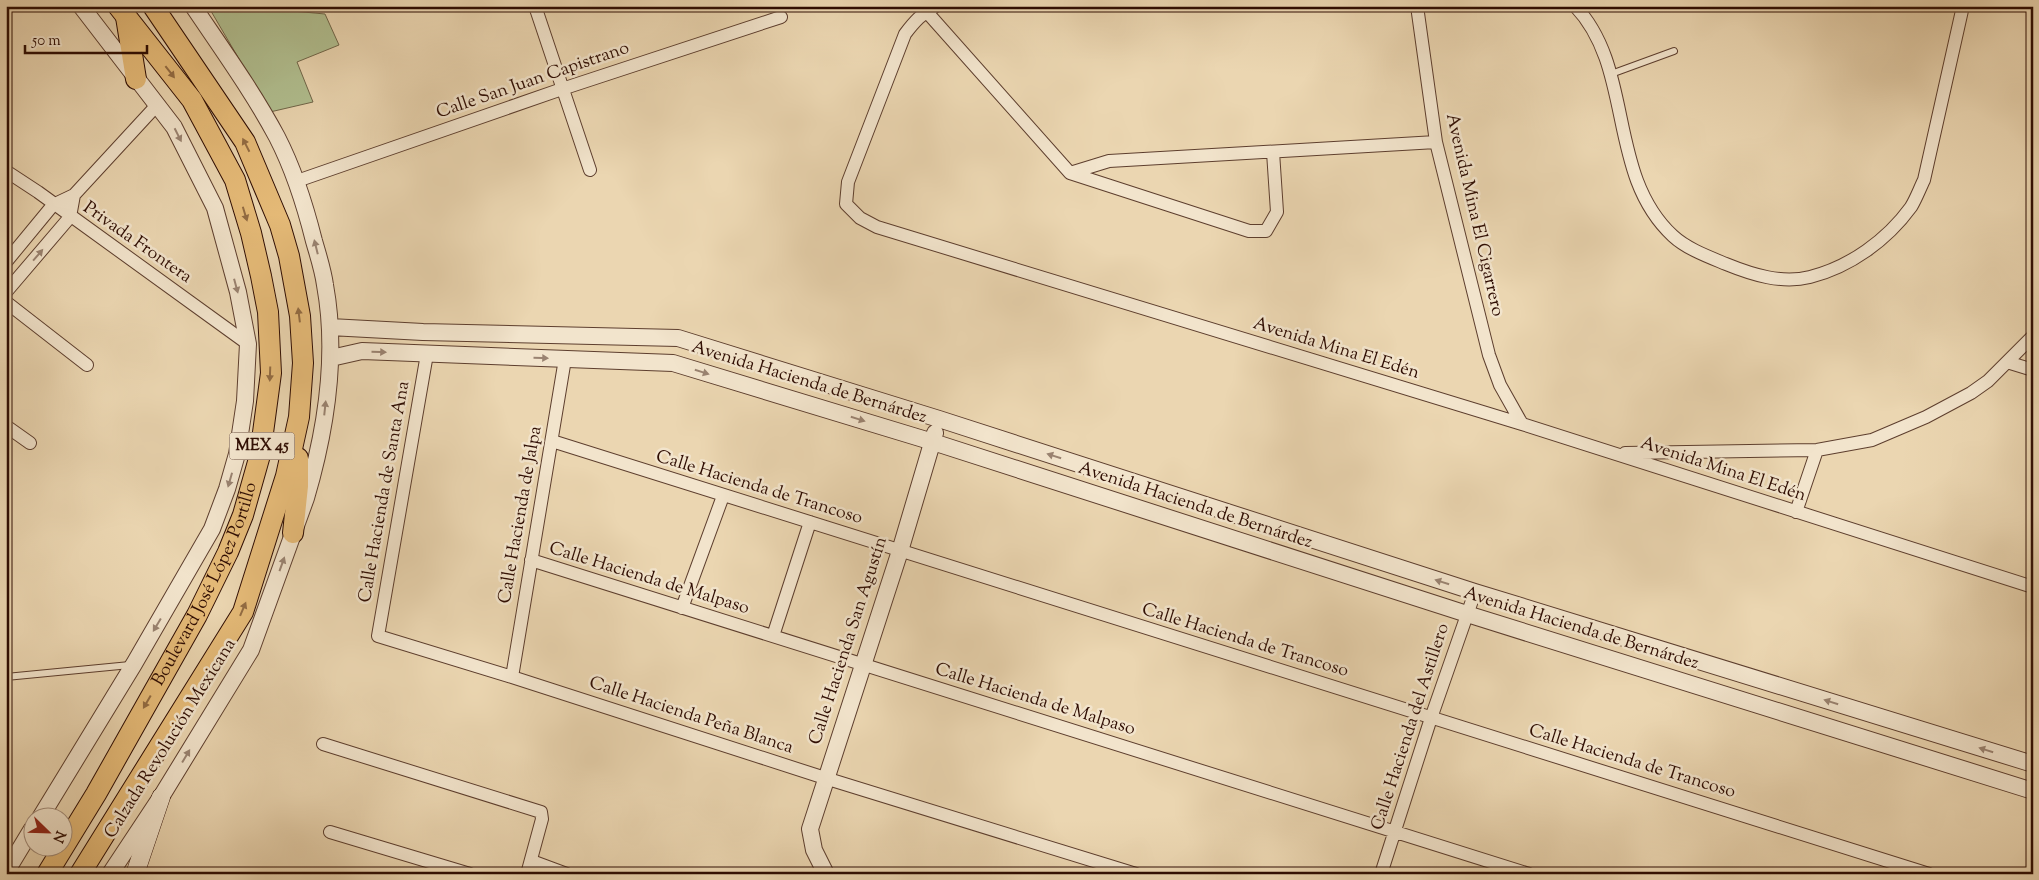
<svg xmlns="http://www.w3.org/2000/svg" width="2039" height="880" viewBox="0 0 2039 880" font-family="'Sorts Mill Goudy',serif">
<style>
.green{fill:#b1bf90;stroke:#706649}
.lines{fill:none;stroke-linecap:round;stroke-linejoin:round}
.service-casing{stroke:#5d3e2e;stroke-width:8}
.minor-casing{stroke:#5d3e2e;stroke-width:14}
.tertiary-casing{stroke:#5d3e2e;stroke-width:18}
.secondary-casing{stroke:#2e0c02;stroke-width:19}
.primary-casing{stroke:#2e0c02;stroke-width:22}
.service{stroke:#f2e4cc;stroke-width:6}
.minor{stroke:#f2e4cc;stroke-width:12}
.tertiary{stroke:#f2e4cc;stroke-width:16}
.secondary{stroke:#f2e4cc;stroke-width:18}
.primary{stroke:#e6bb78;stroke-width:20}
.oneway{fill:#936c43}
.oneway2{fill:#9a8371}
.labels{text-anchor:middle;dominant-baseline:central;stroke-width:5;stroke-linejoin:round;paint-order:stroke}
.shield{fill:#f2e4cc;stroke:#694d3f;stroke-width:1}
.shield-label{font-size:16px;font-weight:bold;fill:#2e0c02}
.street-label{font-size:18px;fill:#2e0c02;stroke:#f2e4cc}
</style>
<rect width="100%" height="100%" fill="#ebd6b1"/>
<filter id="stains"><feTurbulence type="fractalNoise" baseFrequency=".004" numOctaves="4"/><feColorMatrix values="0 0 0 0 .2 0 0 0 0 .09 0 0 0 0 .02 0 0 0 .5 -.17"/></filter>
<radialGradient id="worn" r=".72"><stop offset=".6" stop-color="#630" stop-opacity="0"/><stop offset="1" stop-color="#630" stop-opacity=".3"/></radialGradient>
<!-- green -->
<path class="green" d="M 208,6 L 239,6 L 325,14 L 339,45 L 297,62 L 313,102 L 270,112 Z"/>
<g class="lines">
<!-- service casing -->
<g class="service-casing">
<path id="service" d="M 1611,74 L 1674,51
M 6,677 L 130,665"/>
</g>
<!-- minor casing -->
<g class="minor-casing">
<path id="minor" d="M 535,6 L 590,170
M 936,6 C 922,13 914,22 905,34 L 848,182 L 846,204 L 860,218 L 877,227 L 1522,424 L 2033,587
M 1417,6 L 1436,142 L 1489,355 L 1500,385 L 1522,424
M 1575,6 C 1635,69 1606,174 1673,236 C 1687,249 1709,257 1726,264 C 1753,275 1782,284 1810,277 C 1850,267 1887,240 1911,207 C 1916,199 1920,188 1924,180 L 1963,6
M 926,11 L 1070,173 L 1249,231 L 1266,231 L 1277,212 L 1273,152
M 6,171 L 38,192 L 248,344
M 1070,173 L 1109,161 L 1436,142
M 297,181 L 562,89 L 781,17
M 6,262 L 53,205 L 74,195 L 157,105
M 6,292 L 70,217 L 74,195
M 6,302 L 87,365
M 427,354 L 378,636 L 512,677 L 825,778 L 1136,874
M 2007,362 L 2033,370
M 6,426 L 30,443
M 552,441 L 1929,874
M 1625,453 L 1817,450 L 1872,440 L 1926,417 L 1971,393 L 1988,381 L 2033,336
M 1796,512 L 1817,450
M 531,560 L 1529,874
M 682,608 L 723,496
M 773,636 L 810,522
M 512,677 L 565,359
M 323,744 L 541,812 L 542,819 L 527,874
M 330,832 L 470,874
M 532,861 L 567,874
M 1381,874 L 1431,718 L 1475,592"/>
</g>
<!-- tertiary casing -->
<g class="tertiary-casing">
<path id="tertiary" d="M 330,327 L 423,332 L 678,338 L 939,419 L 1475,592 L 2033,764
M 331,358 L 362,351 L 673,363 L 933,442 L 1467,614 L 2033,791
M 40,818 L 134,664 L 212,529 L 227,489 L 237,454 L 245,401 L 248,344 L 238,292 L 215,208 L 174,127 L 81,6
M 6,872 L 32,829
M 110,874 L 161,797 L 251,650 L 306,498 C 326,430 338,356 325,285 C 323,270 318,255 314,241 C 305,205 294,170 277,137 C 253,92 222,49 193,6
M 826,874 L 814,850 L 810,829 L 900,551 L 935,433"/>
</g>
<!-- secondary casing -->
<g class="secondary-casing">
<path id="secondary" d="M 135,874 L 161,797"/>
</g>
<!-- primary casing -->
<g class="primary-casing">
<g id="primary">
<path d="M 126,17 L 136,79"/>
<path d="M 293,533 L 298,486 L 298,458"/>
<path id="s1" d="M 47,874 L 96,794 L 197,615 L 228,552 L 243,515 L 260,455 L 271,373 L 268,312 L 261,276 L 251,233 L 235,180 L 192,100 L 118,6"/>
<path d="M 80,874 L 243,612 L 286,476 L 299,417 L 303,363 L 300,316 L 289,256 L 280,225 L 245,142 L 153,6"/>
</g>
</g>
<!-- service -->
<use href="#service" class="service"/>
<!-- minor -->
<use href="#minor" class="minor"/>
<!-- tertiary -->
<use href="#tertiary" class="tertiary"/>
<!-- secondary -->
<use href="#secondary" class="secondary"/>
<!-- primary -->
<use href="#primary" class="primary"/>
</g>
<!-- one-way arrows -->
<defs><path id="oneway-solid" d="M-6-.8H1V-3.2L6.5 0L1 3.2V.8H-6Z" transform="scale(1.25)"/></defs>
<g class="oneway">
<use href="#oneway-solid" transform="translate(170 72) rotate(52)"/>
<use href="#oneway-solid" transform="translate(246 145) rotate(-117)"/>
<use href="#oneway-solid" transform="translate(245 214) rotate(73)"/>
<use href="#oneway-solid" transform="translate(299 315) rotate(-97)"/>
<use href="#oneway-solid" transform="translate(270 374) rotate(92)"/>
<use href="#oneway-solid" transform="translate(243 609) rotate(-67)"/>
<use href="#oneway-solid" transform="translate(147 702) rotate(120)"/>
</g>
<g class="oneway2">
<use href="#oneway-solid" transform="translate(178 135) rotate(63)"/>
<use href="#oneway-solid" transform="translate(316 247) rotate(-104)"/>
<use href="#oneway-solid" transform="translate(38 255) rotate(-49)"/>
<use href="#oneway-solid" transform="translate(236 286) rotate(75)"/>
<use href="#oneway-solid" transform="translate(379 352) rotate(2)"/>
<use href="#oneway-solid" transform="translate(541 358) rotate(2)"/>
<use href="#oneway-solid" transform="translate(702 372) rotate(17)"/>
<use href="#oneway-solid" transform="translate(325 408) rotate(-84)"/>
<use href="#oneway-solid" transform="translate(858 419) rotate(17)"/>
<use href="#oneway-solid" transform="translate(1054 456) rotate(-162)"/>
<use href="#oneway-solid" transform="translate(230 480) rotate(106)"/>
<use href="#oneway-solid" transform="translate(282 564) rotate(-70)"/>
<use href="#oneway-solid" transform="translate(1442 582) rotate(-162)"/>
<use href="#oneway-solid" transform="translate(157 625) rotate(121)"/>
<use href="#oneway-solid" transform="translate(1831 702) rotate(-163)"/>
<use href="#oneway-solid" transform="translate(1986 750) rotate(-163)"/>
<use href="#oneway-solid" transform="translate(186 756) rotate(-59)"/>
</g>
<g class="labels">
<!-- shield labels -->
<rect class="shield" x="229.5" y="432.5" width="65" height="27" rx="4"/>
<g class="shield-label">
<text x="262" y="446">MEX 45</text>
</g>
<!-- street labels -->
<g class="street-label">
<text transform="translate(533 81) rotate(-19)">Calle San Juan Capistrano</text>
<text transform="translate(1474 215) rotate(77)">Avenida Mina El Cigarrero</text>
<text transform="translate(137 243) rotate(35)">Privada Frontera</text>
<text transform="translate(1336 349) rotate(17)">Avenida Mina El Edén</text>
<text transform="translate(809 383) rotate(17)">Avenida Hacienda de Bernárdez</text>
<text transform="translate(1723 470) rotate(18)">Avenida Mina El Edén</text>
<text transform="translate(759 488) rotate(17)">Calle Hacienda de Trancoso</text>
<text transform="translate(385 492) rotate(-80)">Calle Hacienda de Santa Ana</text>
<text transform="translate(1195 506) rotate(18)">Avenida Hacienda de Bernárdez</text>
<text transform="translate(521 515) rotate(-80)">Calle Hacienda de Jalpa</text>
<text transform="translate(649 579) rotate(17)">Calle Hacienda de Malpaso</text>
<text stroke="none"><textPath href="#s1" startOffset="331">Boulevard José López Portillo</textPath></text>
<text transform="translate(1581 629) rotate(17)">Avenida Hacienda de Bernárdez</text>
<text transform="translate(849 641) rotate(-72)">Calle Hacienda San Agustín</text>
<text transform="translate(1245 641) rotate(17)">Calle Hacienda de Trancoso</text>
<text transform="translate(1035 700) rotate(17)">Calle Hacienda de Malpaso</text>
<text transform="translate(691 716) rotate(18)">Calle Hacienda Peña Blanca</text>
<text transform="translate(1411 727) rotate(-72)">Calle Hacienda del Astillero</text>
<text transform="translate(171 739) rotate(-58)">Calzada Revolución Mexicana</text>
<text transform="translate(1632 762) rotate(17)">Calle Hacienda de Trancoso</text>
</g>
</g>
<!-- margin -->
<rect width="2039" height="880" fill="none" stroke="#ebd6b1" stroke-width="25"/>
<rect x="8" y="8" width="2024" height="865" fill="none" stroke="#2e0c02" stroke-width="2.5"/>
<rect x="12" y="12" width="2014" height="855" fill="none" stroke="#2e0c02"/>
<!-- north arrow -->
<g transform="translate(48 832) rotate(113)"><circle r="24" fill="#f2e4cc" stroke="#a48e7b"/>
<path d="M0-4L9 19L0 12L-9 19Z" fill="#8f2418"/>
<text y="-8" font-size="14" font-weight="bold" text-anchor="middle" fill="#2e0c02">N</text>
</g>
<!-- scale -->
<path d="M25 45v8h122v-8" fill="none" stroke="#2e0c02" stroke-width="2.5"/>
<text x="32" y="45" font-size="15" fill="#2e0c02" stroke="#f2e4cc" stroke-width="4" paint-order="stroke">50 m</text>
<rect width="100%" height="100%" filter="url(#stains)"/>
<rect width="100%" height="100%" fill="url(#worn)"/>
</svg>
